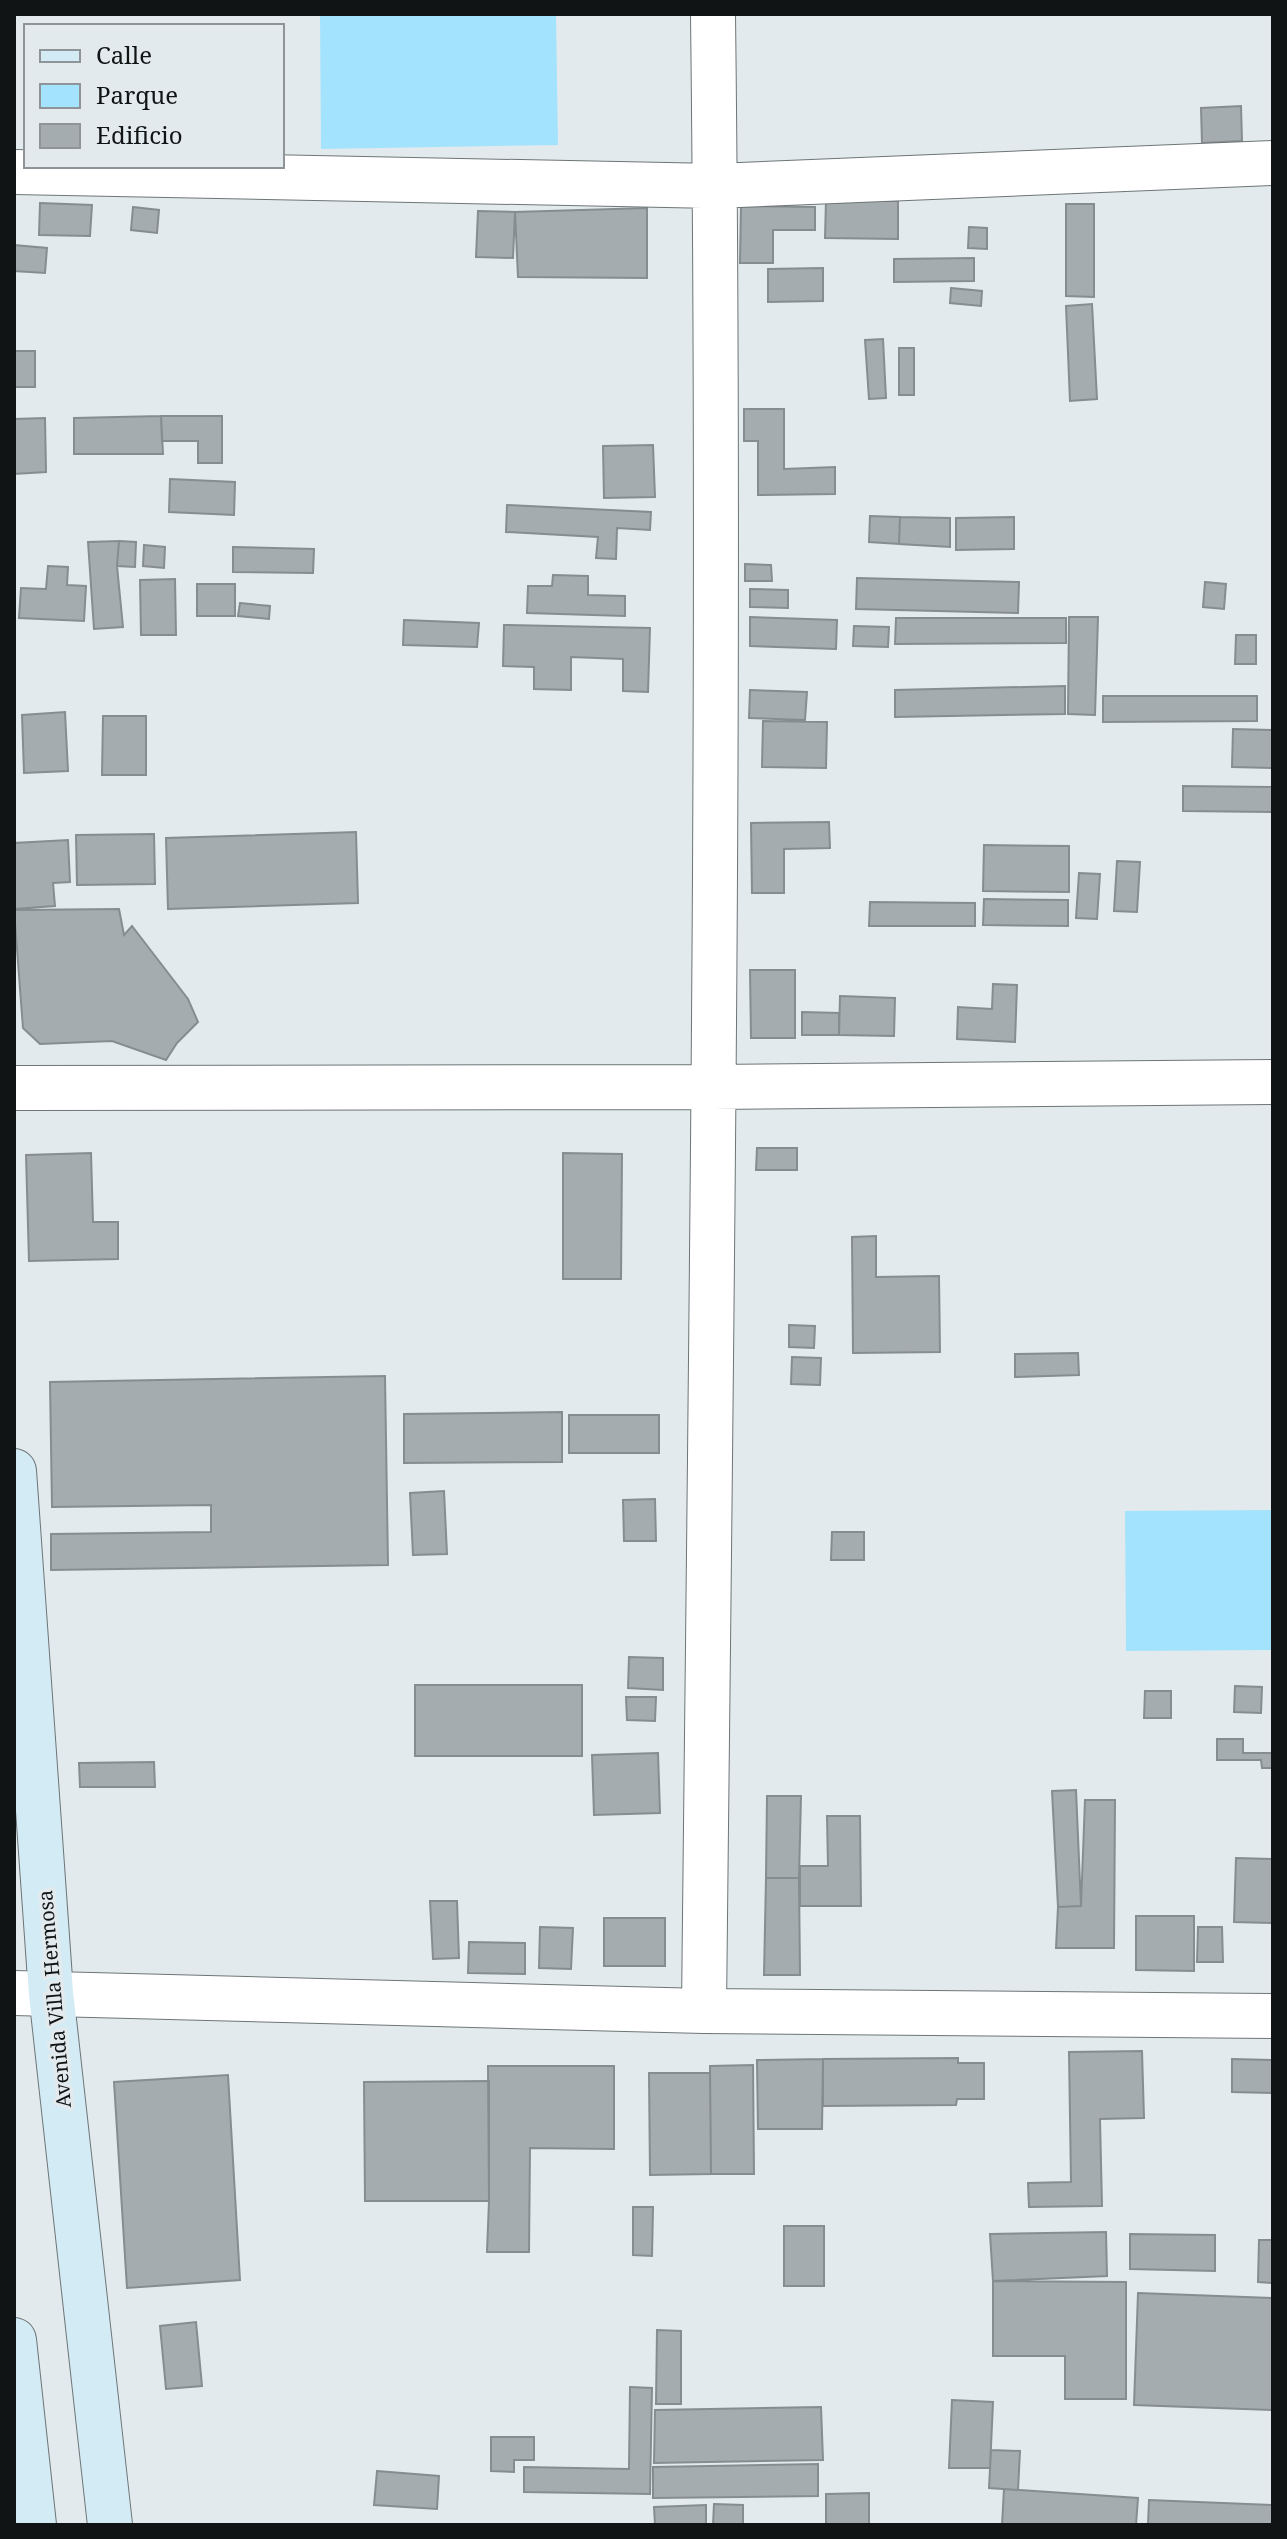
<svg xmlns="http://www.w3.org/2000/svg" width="1287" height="2539" viewBox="0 0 1287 2539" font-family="'Noto Serif',serif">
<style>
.green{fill:#a4e3fd}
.building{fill:#a5acaf;stroke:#868d90;stroke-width:2}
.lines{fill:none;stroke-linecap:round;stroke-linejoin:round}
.street-casing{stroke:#6e7577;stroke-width:46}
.secondary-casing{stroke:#6e7577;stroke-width:46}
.street{stroke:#fff;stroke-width:44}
.secondary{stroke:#d2ebf5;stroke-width:44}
.labels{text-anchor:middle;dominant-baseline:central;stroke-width:7;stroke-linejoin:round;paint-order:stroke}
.street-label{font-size:20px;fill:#111415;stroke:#e2eaed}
</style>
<rect width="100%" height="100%" fill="#e2eaed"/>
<!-- green -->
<path class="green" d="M 320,14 L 556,14 L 558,145 L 321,149 Z
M 1273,1510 L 1273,1650 L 1126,1651 L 1125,1511 Z"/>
<!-- building -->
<path class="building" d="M 1241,106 L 1242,141 L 1202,143 L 1201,108 Z
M 826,200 L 898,201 L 898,239 L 825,238 Z
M 40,203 L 92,205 L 90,236 L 39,235 Z
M 1066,204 L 1094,204 L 1094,297 L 1066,296 Z
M 741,206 L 815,207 L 815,230 L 773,230 L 773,263 L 740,263 Z
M 133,207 L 159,210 L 157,233 L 131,230 Z
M 647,208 L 647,278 L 518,277 L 515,212 Z
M 478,211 L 515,212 L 513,258 L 476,257 Z
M 969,227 L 987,228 L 987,249 L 968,248 Z
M 14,245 L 47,248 L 45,273 L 14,271 Z
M 974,258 L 974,281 L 894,282 L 894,259 Z
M 823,268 L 823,301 L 768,302 L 768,269 Z
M 951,288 L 982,291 L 981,306 L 950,303 Z
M 1092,304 L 1097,399 L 1070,401 L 1066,306 Z
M 883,339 L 886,398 L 869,399 L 865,340 Z
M 899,348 L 914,348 L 914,395 L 899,395 Z
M 14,351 L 35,351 L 35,387 L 14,387 Z
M 744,409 L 784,409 L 784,469 L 835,467 L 835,494 L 758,495 L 758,441 L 744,441 Z
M 161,416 L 163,454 L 74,454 L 74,418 Z
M 161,416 L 222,416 L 222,463 L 198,463 L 198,441 L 162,441 Z
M 45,418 L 46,472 L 14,474 L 14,419 Z
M 653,445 L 655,497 L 604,498 L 603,446 Z
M 170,479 L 235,482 L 234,515 L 169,512 Z
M 507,505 L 651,512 L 650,530 L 617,528 L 616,559 L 596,558 L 598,537 L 506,532 Z
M 870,516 L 900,517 L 899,544 L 869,542 Z
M 900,517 L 950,518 L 950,547 L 899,544 Z
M 1014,517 L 1014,549 L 956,550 L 956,518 Z
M 119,541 L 117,566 L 123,627 L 94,629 L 88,542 Z
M 119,541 L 136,542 L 135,567 L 117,566 Z
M 144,545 L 165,547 L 164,568 L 143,566 Z
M 233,547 L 314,549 L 313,573 L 233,572 Z
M 745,564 L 771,565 L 772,581 L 745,581 Z
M 48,566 L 68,567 L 67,585 L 86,586 L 84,621 L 19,618 L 21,588 L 46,589 Z
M 553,575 L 588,576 L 588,595 L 625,596 L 625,616 L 527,613 L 528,586 L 552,586 Z
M 857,578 L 1019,582 L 1018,613 L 856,609 Z
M 175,579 L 176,635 L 141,635 L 140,580 Z
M 1205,582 L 1226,584 L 1224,609 L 1203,607 Z
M 197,584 L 235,584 L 235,616 L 197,616 Z
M 750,589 L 788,590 L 788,608 L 750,607 Z
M 240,603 L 270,606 L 269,619 L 238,616 Z
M 750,617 L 837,620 L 836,649 L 750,646 Z
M 1069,617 L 1098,617 L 1095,715 L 1068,714 Z
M 896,618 L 1066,618 L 1066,643 L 895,644 Z
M 404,620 L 479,623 L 477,647 L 403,645 Z
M 504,625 L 650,628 L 648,692 L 623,691 L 623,659 L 571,657 L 571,690 L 534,689 L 534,667 L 503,666 Z
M 854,626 L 889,627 L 888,647 L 853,646 Z
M 1236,635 L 1256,635 L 1256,664 L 1235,664 Z
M 1065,686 L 1065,714 L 895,717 L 895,690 Z
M 750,690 L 807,692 L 805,720 L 749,718 Z
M 1103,696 L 1257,696 L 1257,721 L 1103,722 Z
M 65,712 L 68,771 L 24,773 L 22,715 Z
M 103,716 L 146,716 L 146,775 L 102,775 Z
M 763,721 L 827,722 L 826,768 L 762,767 Z
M 1233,729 L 1273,730 L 1273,768 L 1232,767 Z
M 1183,786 L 1273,787 L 1273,812 L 1183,811 Z
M 829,822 L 830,848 L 784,849 L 784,893 L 752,893 L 751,823 Z
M 356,832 L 358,903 L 168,909 L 166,838 Z
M 154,834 L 155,884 L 77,885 L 76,835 Z
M 68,840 L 70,882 L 53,883 L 55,906 L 14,909 L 14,843 Z
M 984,845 L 1069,846 L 1069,892 L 983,891 Z
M 1117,861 L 1140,862 L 1137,912 L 1114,911 Z
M 1079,873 L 1100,874 L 1097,919 L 1076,918 Z
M 984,899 L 1068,900 L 1068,926 L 983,925 Z
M 870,902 L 975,903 L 975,926 L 869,926 Z
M 119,909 L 124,935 L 132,926 L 188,999 L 198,1022 L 177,1043 L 166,1060 L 112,1041 L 40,1044 L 23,1028 L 14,910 Z
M 750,970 L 795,970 L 795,1038 L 751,1038 Z
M 993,984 L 1017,985 L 1015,1042 L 957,1039 L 958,1007 L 992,1009 Z
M 840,996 L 895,998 L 894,1036 L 839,1035 Z
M 802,1012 L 839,1013 L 839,1035 L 802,1035 Z
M 757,1148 L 797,1148 L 797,1170 L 756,1170 Z
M 91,1153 L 93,1222 L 118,1222 L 118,1259 L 29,1261 L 26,1155 Z
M 563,1153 L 622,1154 L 621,1279 L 563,1279 Z
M 876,1236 L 876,1277 L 939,1276 L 940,1352 L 853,1353 L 852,1237 Z
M 789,1325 L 815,1326 L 814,1348 L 789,1347 Z
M 1078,1353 L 1079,1375 L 1015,1377 L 1015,1354 Z
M 792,1357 L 821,1358 L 820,1385 L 791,1384 Z
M 385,1376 L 388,1565 L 51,1570 L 51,1534 L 211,1532 L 211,1505 L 52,1507 L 50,1382 Z
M 562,1412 L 562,1462 L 404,1463 L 404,1414 Z
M 569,1415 L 659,1415 L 659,1453 L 569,1453 Z
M 444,1491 L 447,1554 L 413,1555 L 410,1493 Z
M 655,1499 L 656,1541 L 624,1541 L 623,1500 Z
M 832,1532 L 864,1532 L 864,1560 L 831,1560 Z
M 629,1657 L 663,1658 L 663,1690 L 628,1688 Z
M 415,1685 L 582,1685 L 582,1756 L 415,1756 Z
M 1235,1686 L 1262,1687 L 1261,1713 L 1234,1712 Z
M 1145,1691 L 1171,1691 L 1171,1718 L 1144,1718 Z
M 626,1697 L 656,1697 L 655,1721 L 627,1720 Z
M 1217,1739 L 1243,1739 L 1243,1753 L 1273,1753 L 1273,1768 L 1262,1768 L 1261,1760 L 1217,1760 Z
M 658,1753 L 660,1813 L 594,1815 L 592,1755 Z
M 154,1762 L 155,1787 L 80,1787 L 79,1763 Z
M 1076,1790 L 1081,1906 L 1058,1907 L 1052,1791 Z
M 767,1796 L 801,1796 L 799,1878 L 766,1878 Z
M 1085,1800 L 1115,1800 L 1114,1948 L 1056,1948 L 1058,1907 L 1081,1906 Z
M 827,1816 L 860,1816 L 861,1906 L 800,1906 L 800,1866 L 828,1866 Z
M 1236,1858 L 1273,1859 L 1273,1923 L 1234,1922 Z
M 766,1878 L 799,1878 L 800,1975 L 764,1975 Z
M 430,1901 L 457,1901 L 459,1958 L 433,1959 Z
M 1136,1916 L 1194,1916 L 1194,1971 L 1136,1970 Z
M 604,1918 L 665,1918 L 665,1966 L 604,1966 Z
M 540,1927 L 573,1928 L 571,1969 L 539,1968 Z
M 1198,1927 L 1222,1927 L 1223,1962 L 1197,1962 Z
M 469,1942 L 525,1943 L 525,1974 L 468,1973 Z
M 1142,2051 L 1144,2118 L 1100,2119 L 1102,2206 L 1029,2207 L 1028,2183 L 1071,2182 L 1069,2052 Z
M 958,2058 L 958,2063 L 984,2063 L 984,2099 L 957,2099 L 956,2105 L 823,2106 L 823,2059 Z
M 823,2059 L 822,2129 L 758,2129 L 757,2060 Z
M 1232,2059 L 1273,2060 L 1273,2093 L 1232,2092 Z
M 753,2065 L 754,2174 L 711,2174 L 710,2066 Z
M 488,2066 L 614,2066 L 614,2149 L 530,2148 L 529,2252 L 487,2252 L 489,2201 Z
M 649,2073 L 710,2073 L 711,2174 L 650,2175 Z
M 228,2075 L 240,2280 L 127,2288 L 114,2082 Z
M 489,2081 L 489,2201 L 365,2201 L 364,2082 Z
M 633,2207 L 653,2207 L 652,2256 L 633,2255 Z
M 784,2226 L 824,2226 L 824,2286 L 784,2286 Z
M 1106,2232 L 1107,2276 L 993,2281 L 990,2234 Z
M 1130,2234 L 1215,2235 L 1215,2271 L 1130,2269 Z
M 1259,2240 L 1273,2240 L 1273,2283 L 1258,2282 Z
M 993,2281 L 1126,2282 L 1126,2399 L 1065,2399 L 1065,2356 L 993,2356 Z
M 1138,2293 L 1273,2298 L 1273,2410 L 1134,2405 Z
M 196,2322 L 202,2386 L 166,2389 L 160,2326 Z
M 657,2330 L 681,2331 L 681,2404 L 656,2404 Z
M 630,2387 L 652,2388 L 650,2494 L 524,2492 L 524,2467 L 629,2469 Z
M 952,2400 L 993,2402 L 990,2468 L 949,2468 Z
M 821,2407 L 823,2460 L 654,2463 L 655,2410 Z
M 491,2437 L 534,2437 L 534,2460 L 514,2460 L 514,2472 L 491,2471 Z
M 991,2450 L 1020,2451 L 1018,2490 L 989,2488 Z
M 818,2464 L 818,2496 L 653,2498 L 653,2467 Z
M 377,2471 L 439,2476 L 437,2509 L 374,2505 Z
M 1004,2489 L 1138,2498 L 1136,2525 L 1002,2525 Z
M 869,2493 L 869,2525 L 826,2525 L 826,2494 Z
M 1149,2500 L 1273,2505 L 1273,2525 L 1148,2525 Z
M 714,2504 L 743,2505 L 743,2525 L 713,2525 Z
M 706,2505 L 706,2525 L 655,2525 L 654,2507 Z"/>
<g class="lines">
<!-- street casing -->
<g class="street-casing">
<path id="street" d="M 14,172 L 715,186 L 1273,163
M 14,1088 L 713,1087 L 1273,1082
M 14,1993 L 704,2011 L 1273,2016
M 704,2011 C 711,1345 721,679 713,14"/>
</g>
<!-- secondary casing -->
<g class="secondary-casing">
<path id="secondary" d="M 14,1471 L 51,1993 L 110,2525
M 14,2340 L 34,2525"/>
</g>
<!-- street -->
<use href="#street" class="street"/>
<!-- secondary -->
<use href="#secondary" class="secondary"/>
</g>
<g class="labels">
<!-- street labels -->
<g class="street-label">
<text transform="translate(54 1999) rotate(-95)">Avenida Villa Hermosa</text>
</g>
</g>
<!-- border -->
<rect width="1287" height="2539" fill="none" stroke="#111415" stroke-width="32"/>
<!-- legend -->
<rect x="24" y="24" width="260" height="144" fill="#e2eaed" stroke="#8e9497" stroke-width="2"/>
<rect x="40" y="50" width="40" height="12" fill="#d2ebf5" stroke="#8e9497" stroke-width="2"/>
<text x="96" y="64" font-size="24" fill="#111415">Calle</text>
<rect x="40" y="84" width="40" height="24" fill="#a4e3fd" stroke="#8e9497" stroke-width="2"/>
<text x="96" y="104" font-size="24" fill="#111415">Parque</text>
<rect x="40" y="124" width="40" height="24" fill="#a5acaf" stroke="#8e9497" stroke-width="2"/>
<text x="96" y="144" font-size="24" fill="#111415">Edificio</text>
</svg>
